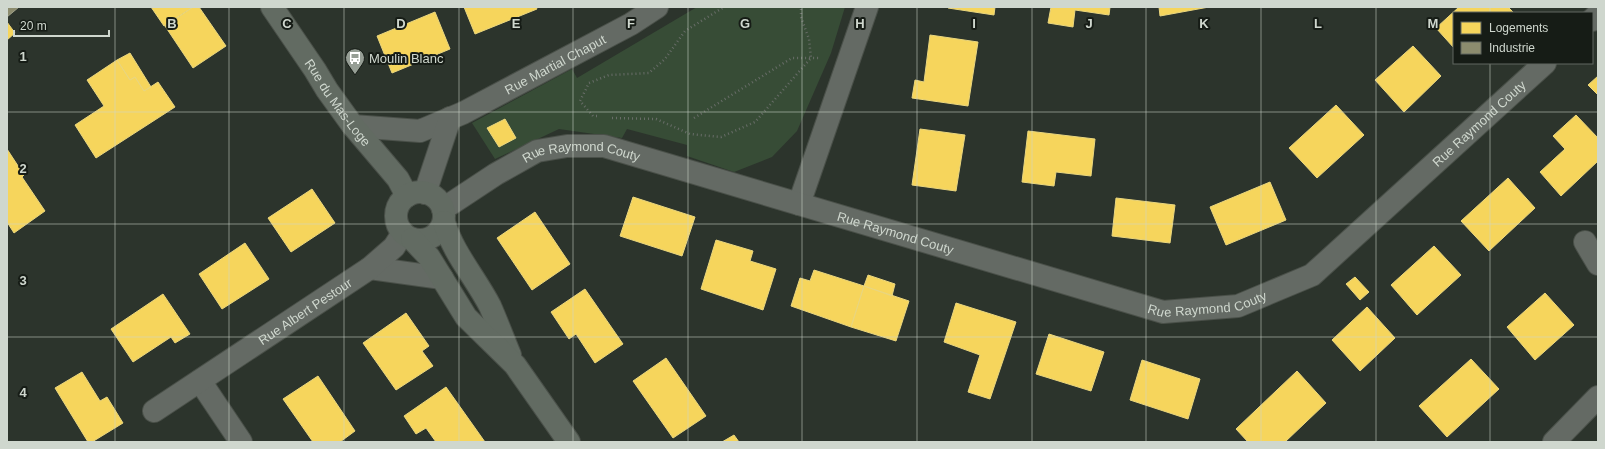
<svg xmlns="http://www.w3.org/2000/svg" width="1605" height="449" viewBox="0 0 1605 449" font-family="Helvetica,sans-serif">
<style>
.green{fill:#374c36}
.homes{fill:#f6d55c;stroke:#ead67e}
.industry{fill:#8c8c6e;stroke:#a0a28b}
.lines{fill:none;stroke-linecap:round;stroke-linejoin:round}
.minor-casing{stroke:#4a5049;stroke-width:24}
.major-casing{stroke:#4a5049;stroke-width:24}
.path{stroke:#686d68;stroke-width:2.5;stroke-dasharray:1 3;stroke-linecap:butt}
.minor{stroke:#646a64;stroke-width:22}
.major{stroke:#626b62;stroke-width:22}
.grid{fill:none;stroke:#cfd7ce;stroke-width:1;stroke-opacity:0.55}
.labels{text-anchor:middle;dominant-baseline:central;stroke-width:4;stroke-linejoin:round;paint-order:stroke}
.poi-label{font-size:13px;fill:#cfd7ce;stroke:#161c16;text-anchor:start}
.street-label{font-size:13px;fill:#cfd7ce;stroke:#161c16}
.grid-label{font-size:13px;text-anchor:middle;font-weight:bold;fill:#cfd7ce;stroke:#161c16;stroke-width:4;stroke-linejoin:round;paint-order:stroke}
</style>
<rect width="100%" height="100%" fill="#2c342c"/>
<!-- green -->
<path class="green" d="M 697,7 L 845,7 L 831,53 L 797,131 L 772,157 L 734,172 L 687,156 L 687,145 L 627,129 L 622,138 L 559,129 L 495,159 L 472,123 L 572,69 L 577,78 Z"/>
<!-- homes -->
<path class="homes" d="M 151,7 L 193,7 L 164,26 Z
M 193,7 L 199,7 L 226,46 L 193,68 L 165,26 Z
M 464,7 L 536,7 L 537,9 L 475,34 Z
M 948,7 L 995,7 L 994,15 L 948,8 Z
M 1051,7 L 1110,7 L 1109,15 L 1075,10 L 1073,27 L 1048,23 Z
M 1159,7 L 1209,7 L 1160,16 Z
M 1459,7 L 1508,7 L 1513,12 L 1512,13 L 1454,13 L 1454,48 L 1436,28 Z
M 435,12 L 450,49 L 392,73 L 377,36 Z
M 7,22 L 15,33 L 7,40 Z
M 930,35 L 978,42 L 968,106 L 912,98 L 915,80 L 924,82 Z
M 1413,46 L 1441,76 L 1404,112 L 1375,80 Z
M 130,53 L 151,87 L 144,91 L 135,77 L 130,80 L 117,60 Z
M 117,60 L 130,80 L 135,77 L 144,91 L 158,82 L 175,107 L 96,158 L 75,125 L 104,106 L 87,80 Z
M 1598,76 L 1598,95 L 1588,85 Z
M 1336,105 L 1364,135 L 1317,178 L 1289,148 Z
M 1576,115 L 1598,138 L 1598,161 L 1561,196 L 1540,172 L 1565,149 L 1553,136 Z
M 505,119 L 516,138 L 499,147 L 487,128 Z
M 920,129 L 965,135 L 956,191 L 912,185 Z
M 1028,131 L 1095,139 L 1091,176 L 1056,172 L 1054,186 L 1022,182 Z
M 7,149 L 24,175 L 22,177 L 45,211 L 14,233 L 7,222 Z
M 1508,178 L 1535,208 L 1489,251 L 1461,221 Z
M 1270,182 L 1286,220 L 1226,245 L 1210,207 Z
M 312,189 L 335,223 L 291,252 L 268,218 Z
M 633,197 L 695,217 L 682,256 L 620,236 Z
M 1116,198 L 1175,205 L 1170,243 L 1112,236 Z
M 535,212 L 570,264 L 532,290 L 497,238 Z
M 716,240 L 753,251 L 750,261 L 776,269 L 763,310 L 701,289 Z
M 245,243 L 269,279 L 222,309 L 199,274 Z
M 1434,246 L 1461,275 L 1417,315 L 1391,285 Z
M 814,270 L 864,286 L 851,327 L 791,306 L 800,278 L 810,281 Z
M 868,275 L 895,284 L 892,296 L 864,286 Z
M 1355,277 L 1369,292 L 1360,300 L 1346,284 Z
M 864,286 L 909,301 L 896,341 L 851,327 Z
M 585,289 L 623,344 L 595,363 L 576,334 L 569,339 L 551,312 Z
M 1545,293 L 1574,325 L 1535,360 L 1507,327 Z
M 163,294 L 190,334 L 175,343 L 171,337 L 133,362 L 111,329 Z
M 956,303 L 1016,322 L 990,399 L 968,392 L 980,355 L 944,342 Z
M 1367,307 L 1395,338 L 1360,371 L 1332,340 Z
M 406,313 L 429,346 L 422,351 L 433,366 L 396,390 L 363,343 Z
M 1049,334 L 1104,352 L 1091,391 L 1036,374 Z
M 666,358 L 706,416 L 673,438 L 633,381 Z
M 1471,359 L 1499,389 L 1447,437 L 1419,406 Z
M 1142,360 L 1200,379 L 1188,419 L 1130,400 Z
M 1297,371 L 1326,403 L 1285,442 L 1265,442 L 1263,441 L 1262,442 L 1248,442 L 1236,429 Z
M 82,372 L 100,401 L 107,397 L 123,423 L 92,442 L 88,442 L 55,388 Z
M 318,376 L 355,431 L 340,442 L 313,442 L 283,399 Z
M 446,387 L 485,442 L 436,442 L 426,428 L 416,434 L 404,416 Z
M 734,435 L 739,442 L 722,442 Z"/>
<!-- industry -->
<path class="industry" d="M 7,7 L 19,7 L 7,17 Z"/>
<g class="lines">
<!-- minor casing -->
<g class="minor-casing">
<g id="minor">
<path d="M 1592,20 L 1598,14"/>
<path id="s1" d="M 353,126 L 420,131 L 463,113 L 631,24 L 657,7"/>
<path d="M 425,193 L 450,118"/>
<path d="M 799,204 L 867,7"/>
<path id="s2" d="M 443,209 L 496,174 L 537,151 L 567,146 L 604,146 L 1163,312 L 1238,306 L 1312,275 L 1545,63"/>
<path d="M 1585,242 L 1598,264"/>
<path d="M 370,268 L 442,278"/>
<path d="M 200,381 L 241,442"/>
<path id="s3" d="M 154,411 L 370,268 L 394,247 L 403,233"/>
<path d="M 1554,442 L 1598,397"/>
</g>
</g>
<!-- major casing -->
<g class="major-casing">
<g id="major">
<path id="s4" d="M 272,7 L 315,70 L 327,90 L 353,126 L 398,179 L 407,196"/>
<circle cx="420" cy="216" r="24"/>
<path d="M 444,222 C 453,253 475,277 490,306 C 497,322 503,338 510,355"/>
<path d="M 412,239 L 429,257 L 466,317 L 515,365 L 569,442"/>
</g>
</g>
<!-- path -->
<path class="path" d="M 597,116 L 593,116 L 580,101 L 589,83 L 609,75 L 649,73 L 665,59 L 685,31 L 724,7
M 612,118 L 656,119 L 690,134 L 721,137 L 755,122 L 811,58 L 809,39 L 801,17 L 801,7
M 694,118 L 792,58 L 821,58"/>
<!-- minor -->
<use href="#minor" class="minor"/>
<!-- major -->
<use href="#major" class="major"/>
</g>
<!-- grid -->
<path class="grid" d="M 115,7 L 115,442M 229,7 L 229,442M 344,7 L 344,442M 459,7 L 459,442M 573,7 L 573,442M 688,7 L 688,442M 802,7 L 802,442M 917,7 L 917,442M 1032,7 L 1032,442M 1146,7 L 1146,442M 1261,7 L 1261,442M 1376,7 L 1376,442M 1490,7 L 1490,13M 1490,63 L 1490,442M 7,112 L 1598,112M 7,224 L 1598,224M 7,337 L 1598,337"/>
<!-- icons -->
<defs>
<g id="bus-pin" transform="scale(1)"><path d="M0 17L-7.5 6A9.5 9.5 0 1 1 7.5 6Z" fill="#969e95" stroke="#161c16"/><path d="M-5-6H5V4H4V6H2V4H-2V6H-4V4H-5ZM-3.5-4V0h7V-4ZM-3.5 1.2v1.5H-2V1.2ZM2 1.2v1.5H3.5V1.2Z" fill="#fff"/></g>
</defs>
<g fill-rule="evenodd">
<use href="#bus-pin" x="355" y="58"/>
</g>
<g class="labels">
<!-- poi labels -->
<g class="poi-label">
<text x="369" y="58">Moulin Blanc</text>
</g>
<!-- street labels -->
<g class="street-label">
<text stroke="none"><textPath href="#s1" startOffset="218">Rue Martial Chaput</textPath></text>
<text stroke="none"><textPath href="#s4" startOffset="116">Rue du Mas-Loge</textPath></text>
<text stroke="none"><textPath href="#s2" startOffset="1142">Rue Raymond Couty</textPath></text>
<text stroke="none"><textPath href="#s2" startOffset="155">Rue Raymond Couty</textPath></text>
<text stroke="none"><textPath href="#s2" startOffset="482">Rue Raymond Couty</textPath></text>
<text stroke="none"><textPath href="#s2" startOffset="806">Rue Raymond Couty</textPath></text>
<text stroke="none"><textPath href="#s3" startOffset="181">Rue Albert Pestour</textPath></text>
</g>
</g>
<g class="grid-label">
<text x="172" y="28">B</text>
<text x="287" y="28">C</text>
<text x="401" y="28">D</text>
<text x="516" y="28">E</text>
<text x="631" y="28">F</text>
<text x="745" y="28">G</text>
<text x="860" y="28">H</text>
<text x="974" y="28">I</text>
<text x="1089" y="28">J</text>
<text x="1204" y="28">K</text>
<text x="1318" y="28">L</text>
<text x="1433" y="28">M</text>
<text x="23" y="61">1</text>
<text x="23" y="173">2</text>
<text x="23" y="285">3</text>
<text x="23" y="397">4</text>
</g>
<!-- border -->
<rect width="1605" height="449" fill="none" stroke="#cfd7ce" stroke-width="16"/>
<!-- legend -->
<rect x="1453" y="12" width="140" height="52" fill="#161c16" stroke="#606760"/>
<rect x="1461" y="22" width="20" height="12" fill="#f6d55c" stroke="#606760"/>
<text x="1489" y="32" font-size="12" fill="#cfd7ce">Logements</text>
<rect x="1461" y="42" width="20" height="12" fill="#8c8c6e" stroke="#606760"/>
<text x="1489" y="52" font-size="12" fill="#cfd7ce">Industrie</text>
<!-- scale -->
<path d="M14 30v6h95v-6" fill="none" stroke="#cfd7ce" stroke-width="2"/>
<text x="20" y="30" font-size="12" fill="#cfd7ce" stroke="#161c16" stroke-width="3" paint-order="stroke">20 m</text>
</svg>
